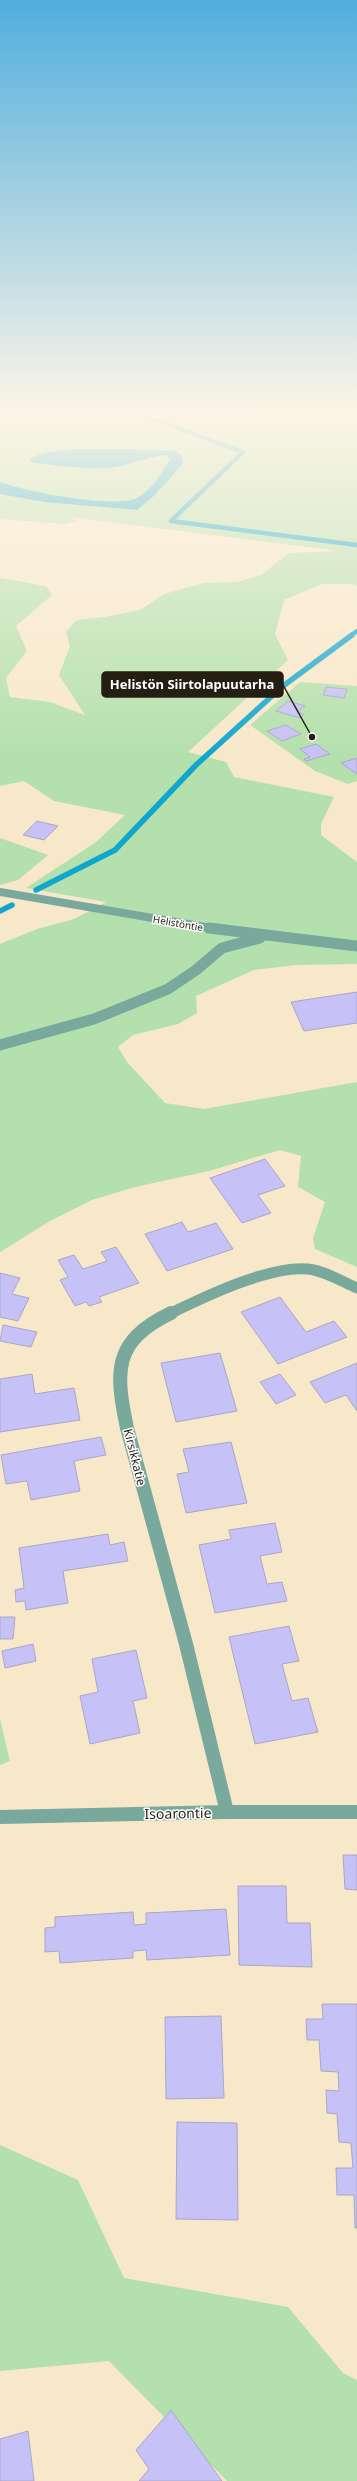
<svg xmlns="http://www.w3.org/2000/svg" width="357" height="2481" viewBox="0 0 357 2481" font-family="'Noto Sans',sans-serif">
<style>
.green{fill:#b3e0ac}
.water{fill:#10a6cd}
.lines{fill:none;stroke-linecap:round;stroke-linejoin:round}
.stream-far1{stroke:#10a6cd;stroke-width:4.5}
.stream{stroke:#10a6cd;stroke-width:5.5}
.building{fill:#c6c1f6;stroke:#aaa7c6}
.minor-far2{stroke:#78a99c;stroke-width:8}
.minor-far1{stroke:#78a99c;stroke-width:11}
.minor{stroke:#78a99c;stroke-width:14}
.labels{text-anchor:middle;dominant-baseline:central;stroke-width:3;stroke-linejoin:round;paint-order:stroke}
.far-street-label{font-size:10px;fill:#241e13;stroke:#fff}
.street-label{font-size:12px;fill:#241e13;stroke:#fff}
.near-street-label{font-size:14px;fill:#241e13;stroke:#fff}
.leader{fill:none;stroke:#241e13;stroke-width:1.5}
.callout-dot{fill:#241e13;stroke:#fff;stroke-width:1.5}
.callout{fill:#241e13;stroke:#241e13;stroke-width:1.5}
.callout-label{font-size:13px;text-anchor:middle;font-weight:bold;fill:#fff}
</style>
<rect width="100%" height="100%" fill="#f8e8ca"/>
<!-- green -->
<path class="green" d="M 357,412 L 357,586 L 353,584 L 322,584 L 284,600 L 275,634 L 288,660 L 188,752 L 226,762 L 234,777 L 334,797 L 321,824 L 321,835 L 357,862 L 357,964 L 296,965 L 254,970 L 196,996 L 197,1013 L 178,1024 L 133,1035 L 118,1047 L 127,1062 L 165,1103 L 204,1109 L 357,1082 L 357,1267 L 315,1249 L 313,1238 L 325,1202 L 298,1187 L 301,1156 L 280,1150 L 209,1171 L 135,1187 L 92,1200 L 50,1221 L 0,1252 L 0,944 L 37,929 L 74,919 L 106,902 L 26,888 L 96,842 L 125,815 L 54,801 L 24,781 L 0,786 L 0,578 L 46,586 L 52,595 L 16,626 L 27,651 L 6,678 L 10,697 L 50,702 L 85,715 L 59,675 L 70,646 L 66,632 L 77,620 L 105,617 L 140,610 L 164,594 L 204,583 L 237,582 L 261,575 L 289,553 L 338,551 L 71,517 L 76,521 L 66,524 L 0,519 L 0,494 L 44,502 L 137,510 L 155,495 L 183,464 L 176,451 L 128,449 L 53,451 L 33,463 C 58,465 83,470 108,468 C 128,466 146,457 166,455 L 170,459 C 162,472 152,489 139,497 C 118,510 24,491 0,482 L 0,413 Z
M 300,682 L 357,686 L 357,781 L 348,784 L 315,771 L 250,725 Z
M 0,838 L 48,855 L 18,880 L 0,885 Z
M 0,1719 L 10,1761 L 0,1765 Z
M 0,2145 L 78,2180 L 124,2278 L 288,2307 L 343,2373 L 357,2380 L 357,2481 L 227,2481 L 109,2361 L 0,2371 Z"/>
<!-- water -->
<path class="water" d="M 128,449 L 176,451 L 182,456 L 183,464 L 155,495 L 137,510 L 44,502 L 0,494 L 0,482 C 24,491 118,510 139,497 C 152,489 162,472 170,459 L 166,455 C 146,457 128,466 108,468 C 83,470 58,465 33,463 L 29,459 C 53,445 100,450 128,449 Z"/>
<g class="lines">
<!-- stream-far1 -->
<path class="stream-far1" d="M 133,412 L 243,452 L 171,521 L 357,545
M 0,413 L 8,412
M 350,636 L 357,631"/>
<!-- stream -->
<path class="stream" d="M 36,890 L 115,850 L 196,765 L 283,686 L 352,635
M 0,911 L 12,905"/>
</g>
<!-- building -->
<path class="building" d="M 326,687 L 347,689 L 344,698 L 323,695 Z
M 288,701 L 305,706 L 297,712 L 304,714 L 300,718 L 276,711 Z
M 286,725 L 301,734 L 282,741 L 267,731 Z
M 316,744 L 330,754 L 306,761 L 304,759 L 310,757 L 300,749 Z
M 357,758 L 357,774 L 341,763 Z
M 37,821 L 58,826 L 44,840 L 23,835 Z
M 357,992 L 357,1023 L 304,1031 L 291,1002 Z
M 265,1159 L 285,1186 L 258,1195 L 271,1213 L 242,1223 L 210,1178 Z
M 182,1222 L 188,1232 L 216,1223 L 233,1249 L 167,1271 L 145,1234 Z
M 116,1247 L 139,1283 L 99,1297 L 102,1302 L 89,1306 L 86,1302 L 75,1306 L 60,1280 L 68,1277 L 58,1260 L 74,1255 L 83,1269 L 107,1261 L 101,1252 Z
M 0,1273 L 20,1278 L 12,1294 L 29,1298 L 18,1321 L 0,1317 Z
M 280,1297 L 306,1332 L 334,1321 L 347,1337 L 278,1364 L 241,1312 Z
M 3,1325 L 37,1332 L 31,1347 L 0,1341 Z
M 220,1353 L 237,1411 L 176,1422 L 161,1363 Z
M 357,1363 L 357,1411 L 346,1395 L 325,1403 L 310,1382 Z
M 32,1374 L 35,1394 L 74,1388 L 80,1420 L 0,1432 L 0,1379 Z
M 280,1374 L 296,1395 L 276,1404 L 260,1382 Z
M 101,1437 L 106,1455 L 74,1461 L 80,1491 L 31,1500 L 27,1481 L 6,1484 L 1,1455 Z
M 231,1442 L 247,1503 L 186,1513 L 177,1474 L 189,1472 L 183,1449 Z
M 275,1523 L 282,1552 L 260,1556 L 267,1584 L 282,1582 L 287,1601 L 215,1613 L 199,1545 L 231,1539 L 229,1530 Z
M 108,1534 L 110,1545 L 124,1542 L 128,1561 L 63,1571 L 68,1603 L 26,1610 L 25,1601 L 16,1602 L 15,1590 L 24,1588 L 19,1548 Z
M 0,1617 L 15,1617 L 13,1639 L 0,1639 Z
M 289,1626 L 299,1661 L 282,1664 L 292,1701 L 308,1698 L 318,1732 L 255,1744 L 229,1637 Z
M 33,1644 L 36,1661 L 5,1668 L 2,1651 Z
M 136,1650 L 147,1698 L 133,1701 L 140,1733 L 90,1744 L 80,1696 L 98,1692 L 92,1659 Z
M 343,1855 L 357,1855 L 357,1890 L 345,1889 Z
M 238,1886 L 286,1886 L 287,1923 L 310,1923 L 312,1967 L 239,1965 Z
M 226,1909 L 230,1955 L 147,1960 L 146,1950 L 133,1951 L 133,1958 L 60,1963 L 59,1951 L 45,1952 L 45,1928 L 55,1927 L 55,1917 L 133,1912 L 134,1925 L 146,1924 L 146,1913 Z
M 322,2004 L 357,2004 L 357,2228 L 355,2228 L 354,2195 L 337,2195 L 336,2168 L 353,2168 L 351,2143 L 339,2142 L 337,2114 L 327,2113 L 326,2090 L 339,2091 L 338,2072 L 321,2071 L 319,2040 L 307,2040 L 306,2019 L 323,2019 Z
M 221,2016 L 224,2098 L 166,2099 L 165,2017 Z
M 177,2122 L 237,2123 L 238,2220 L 176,2219 Z
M 171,2410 L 222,2481 L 139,2481 L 149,2469 L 136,2450 Z
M 28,2431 L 34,2481 L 0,2481 L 0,2439 Z"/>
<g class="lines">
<!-- minor-far2 -->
<path class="minor-far2" d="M 0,892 L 217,929"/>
<!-- minor-far1 -->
<path class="minor-far1" d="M 209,928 L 357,946
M 0,1045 L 94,1019 L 168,989 L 196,970 L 222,948 L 260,938
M 169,1314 C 204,1297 270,1265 308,1269 C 325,1271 341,1281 357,1288"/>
<!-- minor -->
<path class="minor" d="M 171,1313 C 113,1341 115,1371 127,1428 L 186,1644 L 227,1812
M 0,1817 L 227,1812 L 357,1812"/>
</g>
<!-- sky -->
<linearGradient id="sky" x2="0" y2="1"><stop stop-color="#51aedd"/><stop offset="0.54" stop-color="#fcf5e7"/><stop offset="1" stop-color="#fcf5e7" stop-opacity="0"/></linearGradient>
<rect width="357" height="759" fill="url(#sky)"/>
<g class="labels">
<!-- far-street labels -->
<g class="far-street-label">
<text transform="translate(178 923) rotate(10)">Helistöntie</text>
</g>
<!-- street labels -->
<g class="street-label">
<text transform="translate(135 1457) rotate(76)">Kirsikkatie</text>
</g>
<!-- near-street labels -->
<g class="near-street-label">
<text transform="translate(178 1813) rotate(-1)">Isoarontie</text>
</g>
</g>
<!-- callouts -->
<path class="leader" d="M312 737L283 685"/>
<circle class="callout-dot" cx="312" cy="737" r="4"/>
<rect class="callout" x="102" y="672" width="181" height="25" rx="4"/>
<g class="callout-label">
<text x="192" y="689">Helistön Siirtolapuutarha</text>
</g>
</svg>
